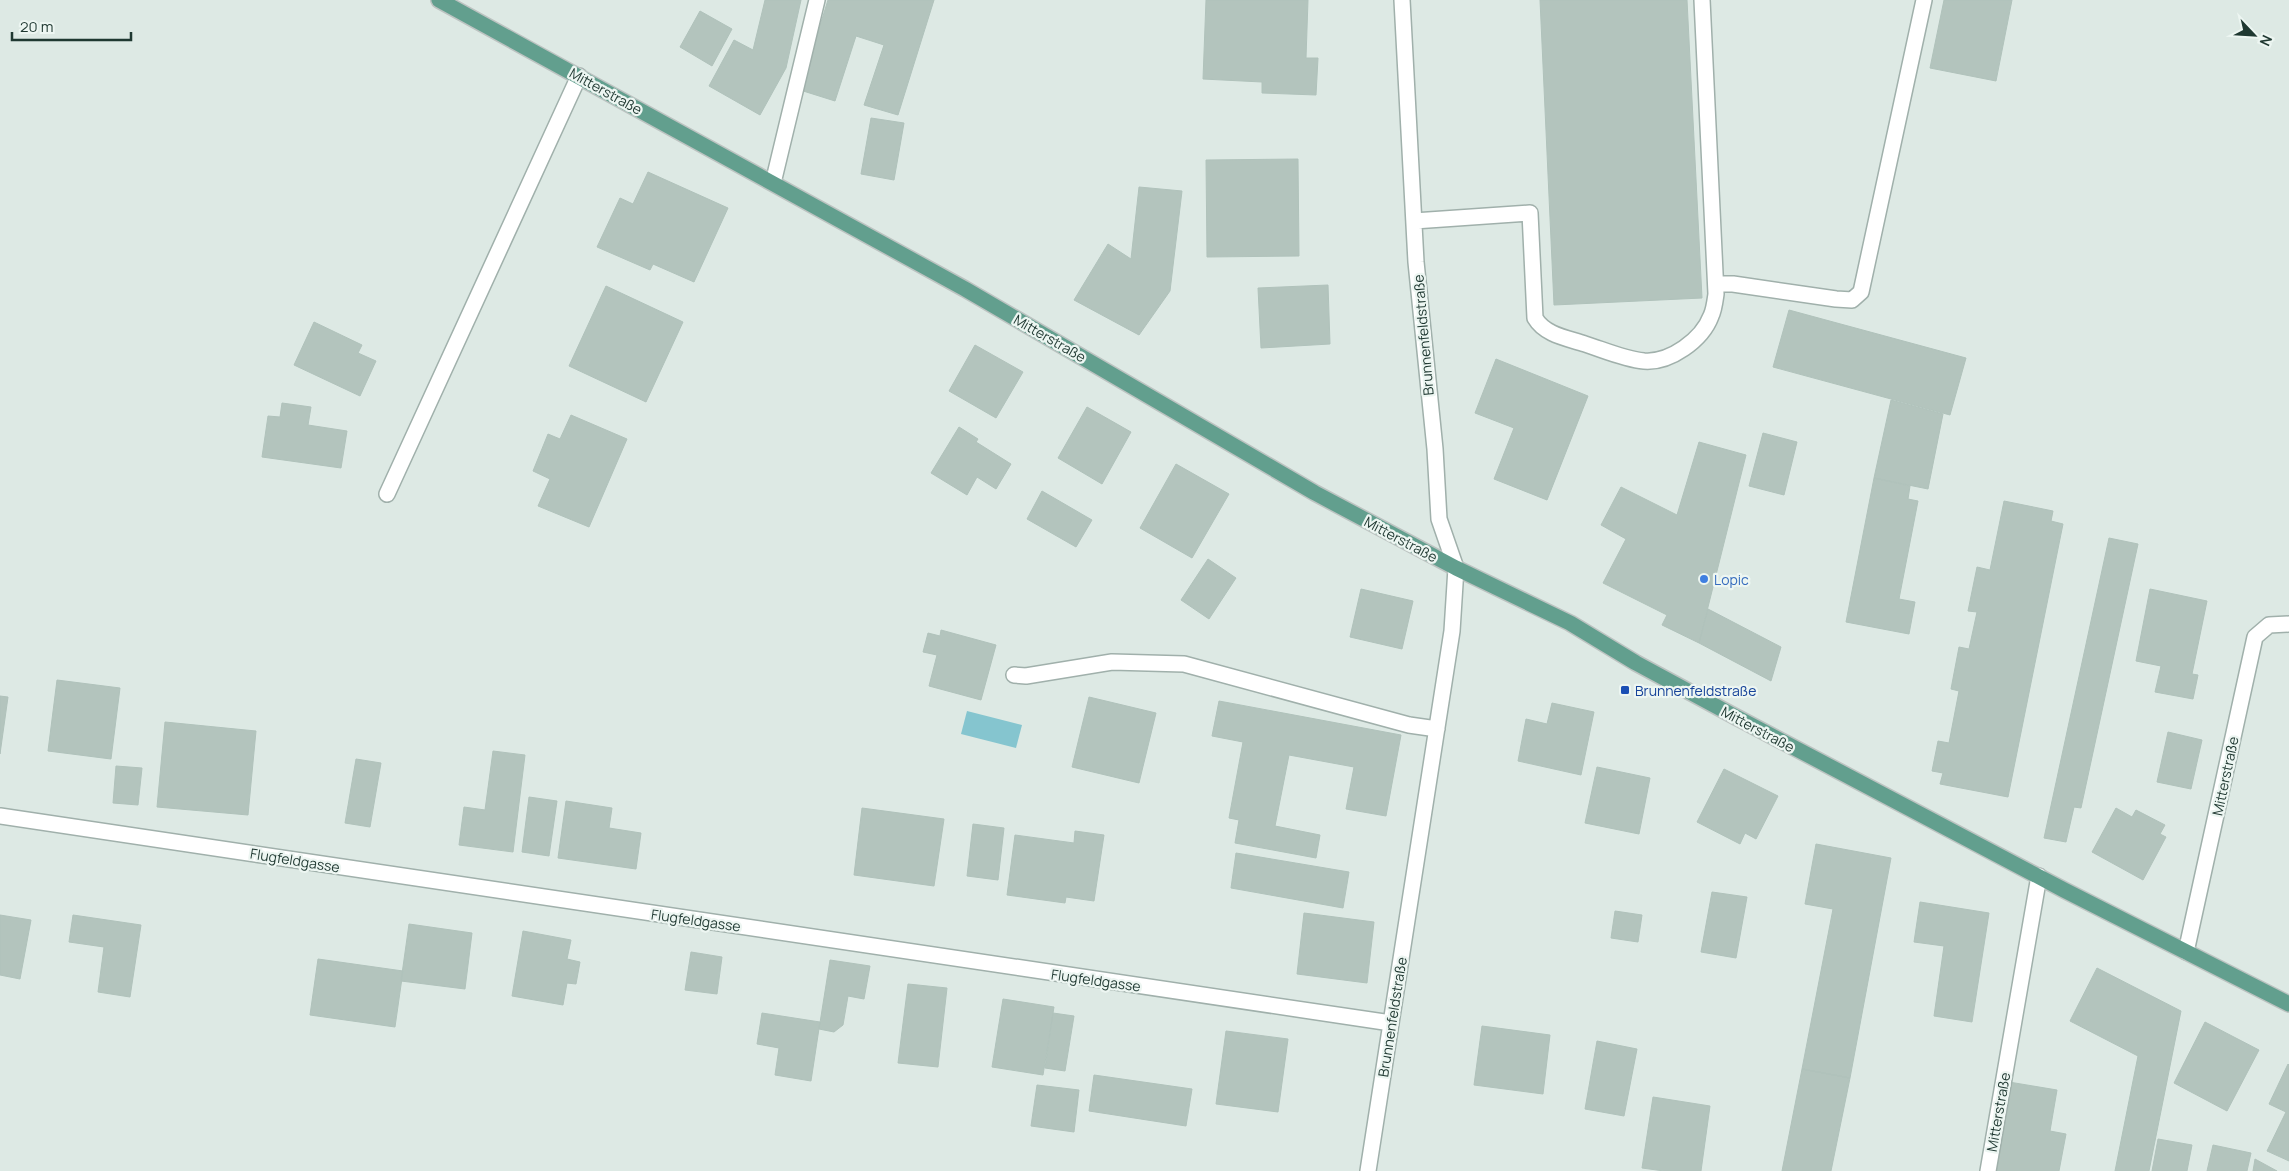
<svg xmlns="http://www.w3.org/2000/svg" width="2289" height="1171" viewBox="0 0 2289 1171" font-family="Manrope,sans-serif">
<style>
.water{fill:#85c5cf}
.building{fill:#b3c4bd;stroke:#b0c2bb}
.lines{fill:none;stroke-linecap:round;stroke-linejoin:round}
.minor-casing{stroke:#a0b0ab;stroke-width:18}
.major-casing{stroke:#bcc3c1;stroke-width:18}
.minor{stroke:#fff;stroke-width:15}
.major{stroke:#629f8e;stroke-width:15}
.shop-dot{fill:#3f7fe0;stroke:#edf6f2;stroke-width:2}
.transit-dot{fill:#1a4fb4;stroke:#edf6f2;stroke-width:2}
.labels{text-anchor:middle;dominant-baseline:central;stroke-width:4.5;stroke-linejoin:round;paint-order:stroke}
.street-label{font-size:14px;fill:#1f3831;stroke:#edf6f2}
.shop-label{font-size:14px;fill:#366cbe;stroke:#edf6f2;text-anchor:start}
.transit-label{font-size:14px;fill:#164399;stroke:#edf6f2;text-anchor:start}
</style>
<rect width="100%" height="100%" fill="#dde9e4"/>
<!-- water -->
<path class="water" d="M 967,711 L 1022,725 L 1016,748 L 961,734 Z"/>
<!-- building -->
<path class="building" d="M 765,0 L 801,0 L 786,68 L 760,115 L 709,86 L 734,40 L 753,50 Z
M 828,0 L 934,0 L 898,115 L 864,105 L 884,45 L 856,36 L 835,101 L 800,90 Z
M 1206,0 L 1308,0 L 1306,58 L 1318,58 L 1316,95 L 1262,93 L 1262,82 L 1203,79 Z
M 1540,0 L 1687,0 L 1702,298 L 1554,305 Z
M 1944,0 L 2012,0 L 1996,81 L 1930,68 Z
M 700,11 L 732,29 L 712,66 L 680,47 Z
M 871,118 L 904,123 L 894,180 L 861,174 Z
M 1298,159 L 1299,256 L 1207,257 L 1206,160 Z
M 648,172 L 728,208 L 694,282 L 653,264 L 650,270 L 597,247 L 620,198 L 633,204 Z
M 1139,187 L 1182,191 L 1170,291 L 1139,335 L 1074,300 L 1108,244 L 1131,259 Z
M 1328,285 L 1330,344 L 1261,348 L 1258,288 Z
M 606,286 L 683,322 L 646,402 L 569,366 Z
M 1789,310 L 1966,358 L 1950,415 L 1773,367 Z
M 314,322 L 362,345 L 358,353 L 376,361 L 360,396 L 294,365 Z
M 975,345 L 1023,372 L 996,418 L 949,391 Z
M 1496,359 L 1588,396 L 1547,500 L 1494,479 L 1514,428 L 1475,413 Z
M 1891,400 L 1943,414 L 1928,489 L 1874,478 Z
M 282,403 L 311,407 L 308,425 L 347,431 L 341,468 L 262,457 L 268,416 L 280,417 Z
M 1087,407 L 1131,432 L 1102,484 L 1058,458 Z
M 571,415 L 627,439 L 589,527 L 538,506 L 550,479 L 533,471 L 548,434 L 560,439 Z
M 959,427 L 978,439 L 976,442 L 1011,464 L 996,489 L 977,477 L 967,495 L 931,473 Z
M 1763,433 L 1797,442 L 1784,495 L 1749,486 Z
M 1699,442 L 1746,455 L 1699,643 L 1662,625 L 1667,615 L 1603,583 L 1626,539 L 1601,525 L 1621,487 L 1677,515 Z
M 1176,464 L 1229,494 L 1192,558 L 1140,528 Z
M 1874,478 L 1910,486 L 1908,499 L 1918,501 L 1899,599 L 1915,602 L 1909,634 L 1846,622 Z
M 1042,491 L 1092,520 L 1076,547 L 1027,519 Z
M 2004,501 L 2053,511 L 2051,521 L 2063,524 L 2008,797 L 1940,784 L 1943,773 L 1932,771 L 1938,741 L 1949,743 L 1959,691 L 1951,689 L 1959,647 L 1969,649 L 1977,612 L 1968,611 L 1977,567 L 1990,570 Z
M 2109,538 L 2138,544 L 2081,808 L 2074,807 L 2066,842 L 2044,838 Z
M 1208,559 L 1236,578 L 1209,619 L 1181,600 Z
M 1361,589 L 1413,601 L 1402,649 L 1350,637 Z
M 2150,589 L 2207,601 L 2192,674 L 2198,675 L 2193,699 L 2155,692 L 2161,666 L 2136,661 Z
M 1708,609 L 1781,647 L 1771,681 L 1699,643 Z
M 941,630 L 996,645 L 981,700 L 929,686 L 937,655 L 923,652 L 928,633 L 940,636 Z
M 57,680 L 120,688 L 111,759 L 48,751 Z
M 0,696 L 8,697 L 0,754 Z
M 1089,697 L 1156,713 L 1139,783 L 1072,767 Z
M 1219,701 L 1401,735 L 1386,816 L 1346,809 L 1354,767 L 1289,755 L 1275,826 L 1320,835 L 1316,858 L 1235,843 L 1239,820 L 1229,818 L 1243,742 L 1212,736 Z
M 1552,703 L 1594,712 L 1581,775 L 1518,761 L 1526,719 L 1547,724 Z
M 165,722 L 256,731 L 248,815 L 157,807 Z
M 2168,732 L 2202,740 L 2191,789 L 2157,782 Z
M 493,751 L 525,755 L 513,852 L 459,845 L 464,807 L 485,810 Z
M 356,759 L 381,763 L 370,827 L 345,823 Z
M 116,766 L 142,768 L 138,805 L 113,803 Z
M 1597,767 L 1650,778 L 1639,834 L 1585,823 Z
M 1724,769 L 1778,796 L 1756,839 L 1745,833 L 1740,844 L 1697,822 Z
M 529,797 L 557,801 L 549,856 L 522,852 Z
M 566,801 L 612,808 L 609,828 L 641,833 L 636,869 L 558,858 Z
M 862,808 L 944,819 L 934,886 L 854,875 Z
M 2116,808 L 2132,817 L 2136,810 L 2165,825 L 2160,834 L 2166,837 L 2143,880 L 2092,852 Z
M 973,824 L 1004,828 L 998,880 L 967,876 Z
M 1075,831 L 1104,835 L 1094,901 L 1066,897 L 1065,903 L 1007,895 L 1015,835 L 1074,843 Z
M 1816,844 L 1891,858 L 1850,1078 L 1802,1069 L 1833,909 L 1805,904 Z
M 1236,853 L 1349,872 L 1343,908 L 1231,888 Z
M 1712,892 L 1747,897 L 1736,958 L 1701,952 Z
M 1920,902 L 1989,913 L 1972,1022 L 1934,1016 L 1944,946 L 1914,942 Z
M 1615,911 L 1642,915 L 1638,942 L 1611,938 Z
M 1304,913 L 1374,922 L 1367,983 L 1297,974 Z
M 0,915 L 31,920 L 20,979 L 0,975 Z
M 73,915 L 141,925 L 130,997 L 98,992 L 104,947 L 69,942 Z
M 409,924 L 472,933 L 465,989 L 401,981 Z
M 523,931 L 571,940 L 567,959 L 580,962 L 576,984 L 567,983 L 563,1005 L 512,996 Z
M 691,952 L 722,957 L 717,994 L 685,990 Z
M 318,959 L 403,971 L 395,1027 L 310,1015 Z
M 830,960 L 870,966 L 864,999 L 848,996 L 843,1025 L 834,1032 L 819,1029 Z
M 2097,968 L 2181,1011 L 2149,1171 L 2115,1171 L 2138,1056 L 2070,1021 Z
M 908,984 L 947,988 L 938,1067 L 898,1063 Z
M 1003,999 L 1054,1007 L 1043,1075 L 992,1067 Z
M 762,1013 L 820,1022 L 811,1081 L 775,1075 L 779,1048 L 757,1044 Z
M 1053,1013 L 1074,1016 L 1065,1071 L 1045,1068 Z
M 2205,1022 L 2259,1050 L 2227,1111 L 2174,1083 Z
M 1482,1026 L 1550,1035 L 1543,1094 L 1474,1085 Z
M 1226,1031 L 1288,1039 L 1278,1112 L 1216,1104 Z
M 1597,1041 L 1637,1049 L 1624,1116 L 1585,1109 Z
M 2288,1064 L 2289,1065 L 2289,1161 L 2267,1151 L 2286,1112 L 2269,1104 Z
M 1802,1069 L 1850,1078 L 1831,1171 L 1782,1171 Z
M 1094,1075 L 1192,1089 L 1186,1126 L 1089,1111 Z
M 2009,1082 L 2057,1090 L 2050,1131 L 2066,1134 L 2059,1171 L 1994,1171 Z
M 1037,1085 L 1079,1090 L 1074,1132 L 1031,1126 Z
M 1653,1097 L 1710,1106 L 1701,1171 L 1664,1171 L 1642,1168 Z
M 2158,1139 L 2192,1145 L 2187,1171 L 2152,1171 Z
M 2213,1145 L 2251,1153 L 2247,1171 L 2207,1171 Z
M 2255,1159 L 2277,1171 L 2253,1171 Z"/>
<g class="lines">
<!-- minor casing -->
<g class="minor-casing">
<path id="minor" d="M 773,183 L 817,0
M 1414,221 L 1530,213 L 1535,318 C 1545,335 1567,338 1585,344 C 1604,350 1624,359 1644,361 C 1670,363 1702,340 1711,316 C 1714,310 1715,301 1716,294 L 1702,0
M 1716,284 L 1733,284 L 1836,299 L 1852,300 L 1861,292 L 1924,0
M 387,494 L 579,76
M 1014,675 L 1026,676 L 1112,662 L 1184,664 L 1409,725 L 1437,729
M 0,816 L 1391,1023
M 2186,952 L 2255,637 L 2269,625 L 2289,624
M 1368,1171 L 1452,631 L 1456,568 L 1439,519 L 1435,449 L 1416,262 L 1402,0
M 1988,1171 L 2039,876"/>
</g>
<!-- major casing -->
<g class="major-casing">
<path id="major" d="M 439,0 L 965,289 L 1315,493 L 1456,568 L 1570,623 L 1636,663 L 1736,717 L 2064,890 L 2289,1004"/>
</g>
<!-- minor -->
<use href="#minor" class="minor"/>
<!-- major -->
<use href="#major" class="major"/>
</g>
<!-- markers -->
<circle class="shop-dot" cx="1704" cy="579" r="5"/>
<rect class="transit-dot" x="1620" y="685" width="10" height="10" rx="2.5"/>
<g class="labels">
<!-- street labels -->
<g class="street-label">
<text transform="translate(606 91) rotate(29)">Mitterstraße</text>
<text transform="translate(1423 335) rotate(-95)">Brunnenfeldstraße</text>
<text transform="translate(1050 338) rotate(30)">Mitterstraße</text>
<text transform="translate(1401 539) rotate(28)">Mitterstraße</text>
<text transform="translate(1758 729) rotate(28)">Mitterstraße</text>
<text transform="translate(2225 776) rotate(-78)">Mitterstraße</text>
<text transform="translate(295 860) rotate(9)">Flugfeldgasse</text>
<text transform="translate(696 920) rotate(8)">Flugfeldgasse</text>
<text transform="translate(1096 980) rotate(8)">Flugfeldgasse</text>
<text transform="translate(1392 1017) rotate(-81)">Brunnenfeldstraße</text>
<text transform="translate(1998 1112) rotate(-80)">Mitterstraße</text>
</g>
<!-- shop labels -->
<g class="shop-label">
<text x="1714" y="579">Lopic</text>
</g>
<!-- transit labels -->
<g class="transit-label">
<text x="1635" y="690">Brunnenfeldstraße</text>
</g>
</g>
<!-- north arrow -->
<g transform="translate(2254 35) rotate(115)" stroke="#edf6f2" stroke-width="4" paint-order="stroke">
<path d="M0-4L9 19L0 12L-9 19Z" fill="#1f3831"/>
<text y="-8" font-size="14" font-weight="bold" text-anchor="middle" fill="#1f3831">N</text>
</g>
<!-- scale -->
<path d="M12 32v8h119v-8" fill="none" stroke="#1f3831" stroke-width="2.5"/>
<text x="20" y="32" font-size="15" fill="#1f3831" stroke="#edf6f2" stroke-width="4" paint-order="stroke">20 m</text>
</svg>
